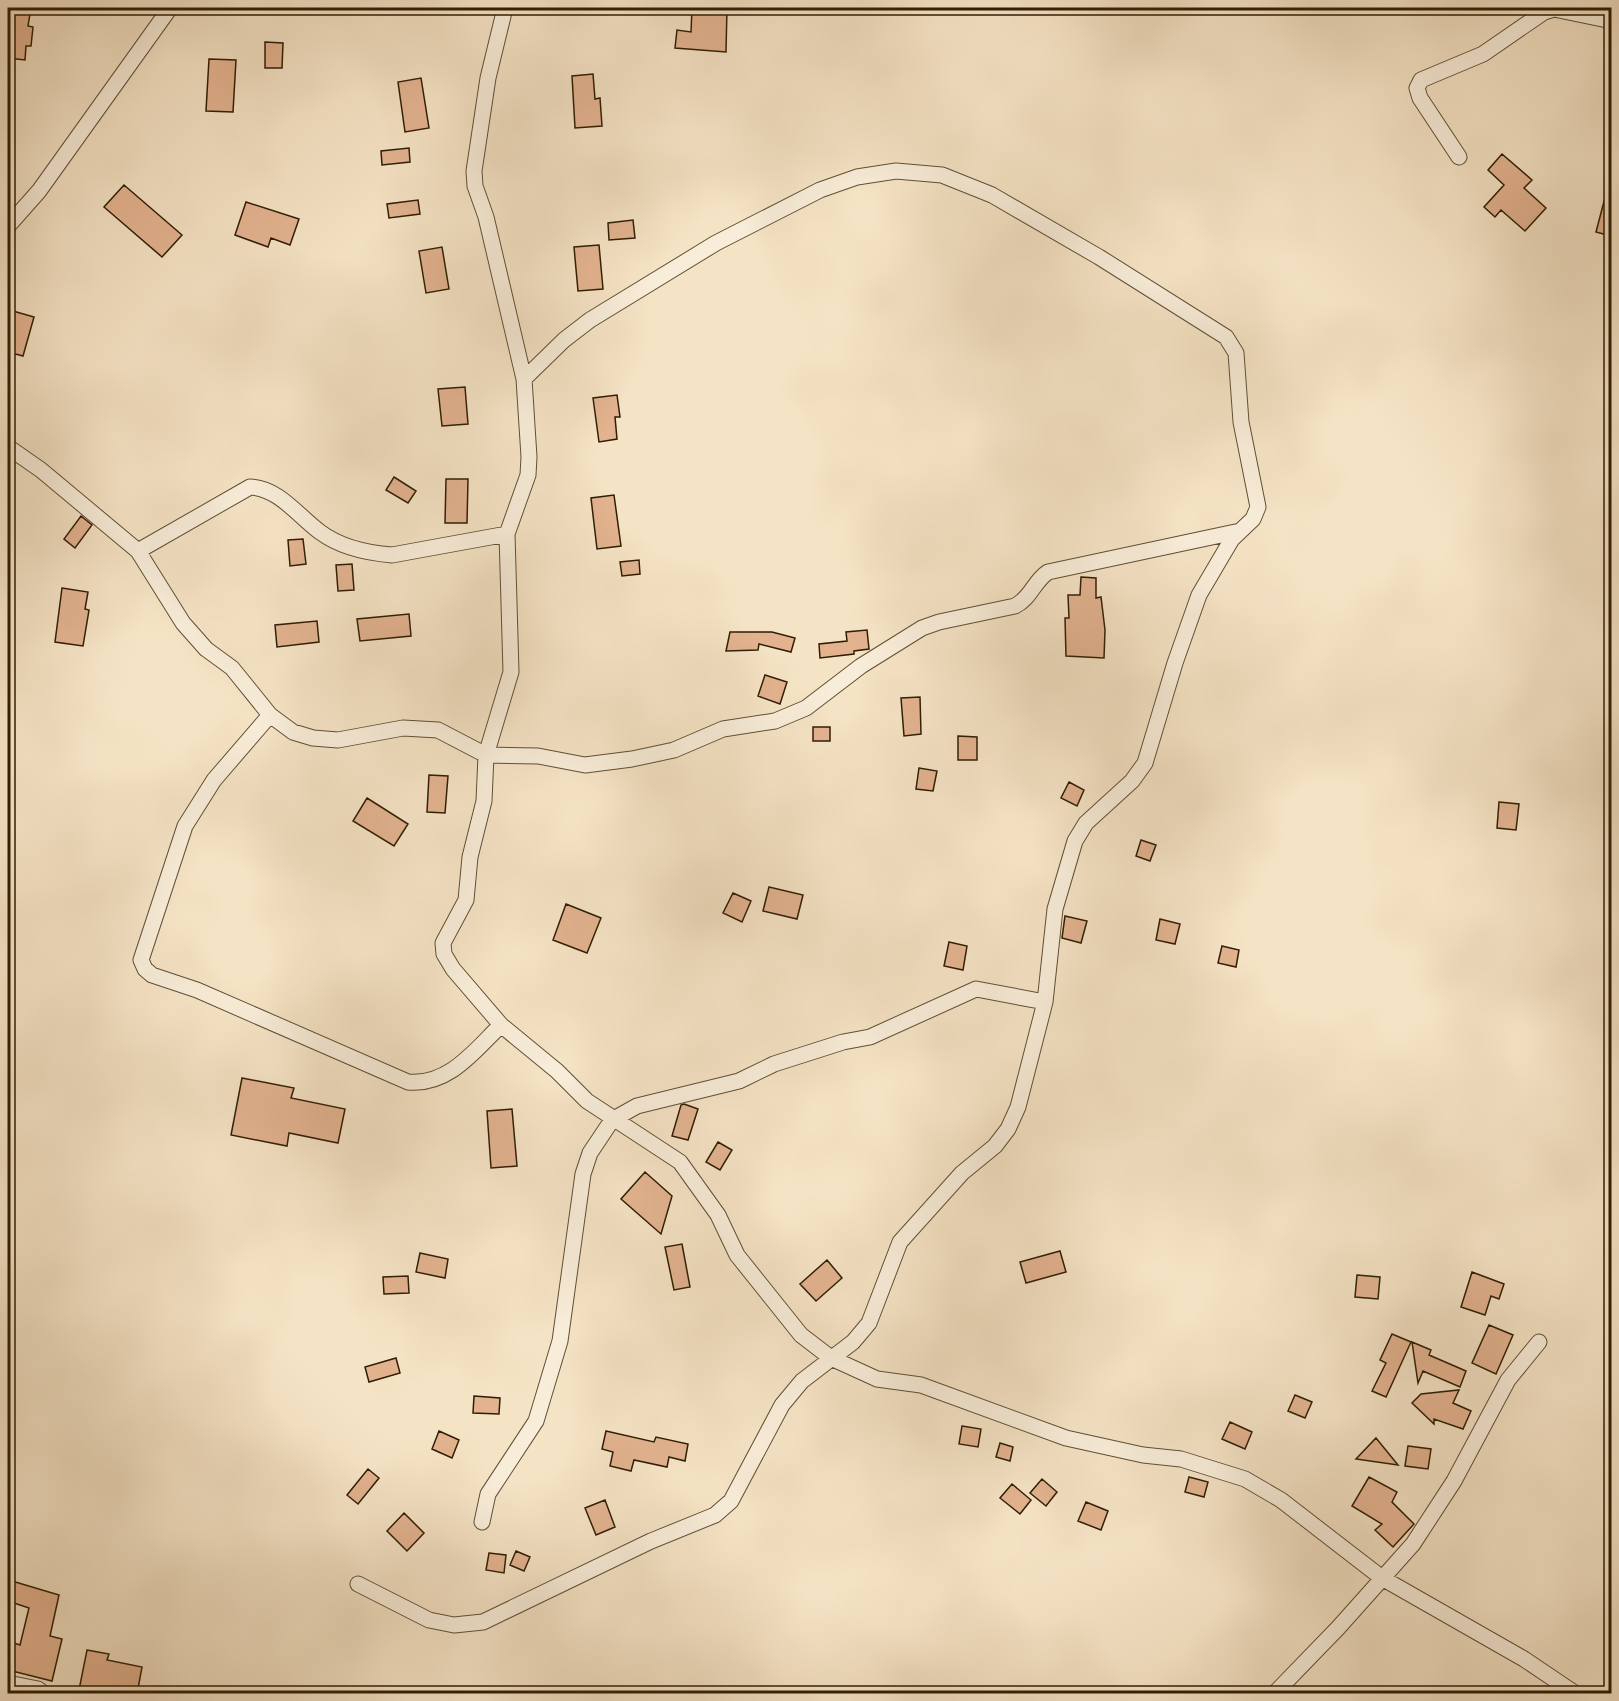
<svg xmlns="http://www.w3.org/2000/svg" width="1619" height="1701" viewBox="0 0 1619 1701" font-family="Vollkorn,serif">
<style>
.building{fill:#e3b390;stroke:#2f1e04;stroke-width:1.5}
.lines{fill:none;stroke-linecap:round;stroke-linejoin:round}
.minor-casing{stroke:#604f34;stroke-width:17}
.minor{stroke:#f8edd9;stroke-width:15}
</style>
<rect width="100%" height="100%" fill="#f5e3c5"/>
<filter id="stains"><feTurbulence type="fractalNoise" baseFrequency=".00333" numOctaves="4"/><feColorMatrix values="0 0 0 0 .2 0 0 0 0 .09 0 0 0 0 .02 0 0 0 .5 -.17"/></filter>
<radialGradient id="worn" r=".72"><stop offset=".6" stop-color="#630" stop-opacity="0"/><stop offset="1" stop-color="#630" stop-opacity=".3"/></radialGradient>
<!-- building -->
<path class="building" d="M 9,8 L 31,8 L 28,26 L 33,27 L 31,46 L 26,46 L 25,60 L 8,58 Z
M 692,8 L 727,8 L 726,52 L 675,48 L 677,30 L 691,32 Z
M 265,42 L 283,43 L 282,68 L 265,68 Z
M 209,59 L 236,60 L 233,112 L 206,111 Z
M 593,74 L 595,99 L 600,98 L 602,126 L 575,128 L 572,76 Z
M 421,78 L 429,128 L 405,132 L 398,82 Z
M 409,148 L 410,162 L 382,165 L 381,151 Z
M 1502,154 L 1532,180 L 1524,188 L 1546,208 L 1525,231 L 1501,210 L 1495,217 L 1484,207 L 1504,185 L 1488,170 Z
M 124,185 L 182,235 L 162,257 L 104,207 Z
M 1607,190 L 1611,191 L 1611,236 L 1596,232 Z
M 418,200 L 420,214 L 389,218 L 387,204 Z
M 246,202 L 299,219 L 290,245 L 271,238 L 268,247 L 235,235 Z
M 633,220 L 635,238 L 609,240 L 608,223 Z
M 599,245 L 603,289 L 578,291 L 574,247 Z
M 442,247 L 449,289 L 426,293 L 419,251 Z
M 13,311 L 34,317 L 23,356 L 8,352 L 8,328 Z
M 465,387 L 468,424 L 442,426 L 438,389 Z
M 617,395 L 620,417 L 615,417 L 617,439 L 599,442 L 593,398 Z
M 394,477 L 416,491 L 408,503 L 386,490 Z
M 446,479 L 468,479 L 467,523 L 445,523 Z
M 614,495 L 621,546 L 597,549 L 591,498 Z
M 81,516 L 92,525 L 75,548 L 64,539 Z
M 303,539 L 306,564 L 290,566 L 288,540 Z
M 639,560 L 640,574 L 622,576 L 620,562 Z
M 352,564 L 354,590 L 338,591 L 336,565 Z
M 1081,577 L 1096,578 L 1096,598 L 1101,597 L 1105,630 L 1104,658 L 1066,656 L 1065,618 L 1069,618 L 1068,595 L 1080,595 Z
M 62,588 L 88,592 L 85,609 L 89,610 L 83,646 L 55,642 Z
M 409,614 L 411,636 L 360,641 L 357,619 Z
M 317,621 L 319,642 L 277,647 L 275,625 Z
M 867,630 L 869,649 L 854,651 L 854,654 L 820,658 L 819,644 L 847,641 L 846,632 Z
M 730,632 L 772,632 L 795,638 L 791,652 L 759,644 L 758,650 L 726,651 Z
M 765,675 L 787,682 L 780,704 L 758,696 Z
M 920,697 L 921,734 L 904,736 L 901,698 Z
M 813,727 L 830,727 L 830,741 L 813,741 Z
M 958,736 L 977,737 L 977,760 L 958,760 Z
M 919,768 L 937,771 L 933,791 L 916,789 Z
M 429,775 L 448,776 L 445,813 L 427,812 Z
M 1069,782 L 1084,790 L 1077,806 L 1061,798 Z
M 367,798 L 408,824 L 394,846 L 353,821 Z
M 1499,802 L 1519,804 L 1516,830 L 1497,828 Z
M 1141,840 L 1156,845 L 1150,861 L 1136,856 Z
M 769,887 L 803,895 L 797,919 L 763,911 Z
M 733,893 L 751,901 L 742,922 L 723,913 Z
M 566,904 L 601,918 L 587,953 L 553,940 Z
M 1065,916 L 1087,921 L 1081,943 L 1062,938 Z
M 1160,919 L 1180,924 L 1175,944 L 1156,940 Z
M 949,942 L 967,946 L 963,970 L 944,966 Z
M 1222,946 L 1239,950 L 1236,967 L 1218,963 Z
M 242,1078 L 294,1088 L 291,1098 L 345,1109 L 338,1143 L 289,1133 L 287,1146 L 231,1135 Z
M 684,1104 L 698,1109 L 688,1140 L 672,1136 L 681,1105 Z
M 512,1109 L 517,1166 L 491,1168 L 487,1111 Z
M 718,1142 L 732,1150 L 720,1170 L 706,1162 Z
M 645,1172 L 672,1196 L 661,1234 L 621,1199 Z
M 682,1244 L 690,1287 L 674,1290 L 665,1247 Z
M 1060,1251 L 1066,1272 L 1026,1283 L 1020,1262 Z
M 420,1253 L 448,1259 L 445,1278 L 416,1272 Z
M 827,1260 L 842,1278 L 816,1301 L 800,1284 Z
M 1472,1272 L 1504,1284 L 1499,1299 L 1491,1296 L 1485,1315 L 1461,1307 Z
M 1357,1275 L 1380,1277 L 1378,1299 L 1355,1297 Z
M 408,1276 L 409,1293 L 384,1294 L 383,1277 Z
M 1489,1325 L 1513,1335 L 1496,1374 L 1472,1363 Z
M 1392,1334 L 1411,1342 L 1386,1397 L 1372,1391 L 1386,1363 L 1380,1360 Z
M 1412,1342 L 1431,1350 L 1429,1355 L 1466,1371 L 1460,1387 L 1423,1371 L 1418,1383 Z
M 396,1358 L 400,1373 L 369,1382 L 365,1367 Z
M 1459,1390 L 1453,1403 L 1471,1411 L 1463,1429 L 1434,1419 L 1434,1424 L 1412,1403 L 1421,1394 Z
M 1295,1395 L 1312,1402 L 1305,1418 L 1288,1411 Z
M 474,1396 L 500,1398 L 499,1414 L 473,1413 Z
M 1230,1422 L 1252,1432 L 1245,1449 L 1222,1439 Z
M 962,1426 L 981,1429 L 978,1447 L 959,1444 Z
M 439,1431 L 459,1440 L 452,1458 L 432,1449 Z
M 606,1431 L 654,1442 L 656,1437 L 688,1444 L 685,1461 L 669,1457 L 667,1467 L 634,1460 L 631,1471 L 610,1466 L 613,1452 L 602,1449 Z
M 1376,1438 L 1398,1465 L 1356,1459 Z
M 1000,1443 L 1013,1447 L 1010,1461 L 996,1457 Z
M 1408,1446 L 1431,1449 L 1428,1469 L 1405,1466 Z
M 368,1469 L 379,1478 L 358,1504 L 347,1495 Z
M 1189,1477 L 1208,1482 L 1204,1497 L 1185,1492 Z
M 1369,1477 L 1397,1492 L 1392,1502 L 1414,1524 L 1393,1547 L 1375,1530 L 1382,1524 L 1352,1506 Z
M 1042,1479 L 1057,1492 L 1046,1506 L 1030,1493 Z
M 1012,1484 L 1031,1500 L 1020,1514 L 1000,1498 Z
M 605,1500 L 615,1527 L 596,1535 L 585,1508 Z
M 1086,1502 L 1108,1511 L 1101,1530 L 1078,1521 Z
M 404,1513 L 424,1533 L 407,1551 L 387,1531 Z
M 516,1551 L 530,1557 L 524,1571 L 510,1565 Z
M 489,1553 L 506,1555 L 504,1573 L 486,1570 Z
M 12,1581 L 59,1595 L 50,1636 L 62,1639 L 52,1681 L 8,1670 L 8,1641 L 20,1645 L 29,1608 L 8,1601 Z
M 87,1650 L 109,1654 L 107,1660 L 142,1667 L 137,1694 L 101,1689 L 100,1694 L 79,1690 Z"/>
<g class="lines">
<!-- minor casing -->
<g class="minor-casing">
<path id="minor" d="M 505,8 L 488,78 L 474,171 L 475,186 L 486,217 L 524,379 L 529,457 L 528,475 L 507,534 L 511,672 L 486,755 L 484,801 L 470,857 L 466,900 L 443,943 L 444,954 L 453,969 L 501,1025 L 557,1071 L 587,1101 L 680,1162 L 718,1215 L 737,1255 L 801,1335 L 831,1358 L 877,1379 L 921,1385 L 1066,1438 L 1143,1455 L 1181,1459 L 1245,1479 L 1281,1500 L 1382,1578 L 1524,1659 L 1576,1694
M 1459,157 L 1420,98 L 1417,88 L 1421,80 L 1483,54 L 1544,12 L 1554,9 L 1612,21
M 8,226 L 39,191 L 170,8
M 8,447 L 41,470 L 138,551 L 183,623 L 206,649 L 232,668 L 270,715 L 293,732 L 313,738 L 338,740 L 403,728 L 438,730 L 486,755 L 538,756 L 585,765 L 632,759 L 674,750 L 723,729 L 775,721 L 806,708 L 861,666 L 922,628 L 939,622 L 1015,606 C 1031,598 1034,581 1048,572 L 1240,531
M 138,551 L 250,487 C 279,488 298,516 320,532 C 340,547 367,553 392,555 L 507,534
M 270,715 L 214,780 L 185,826 L 141,960 L 145,969 L 152,975 L 197,990 L 408,1082 C 449,1086 475,1050 501,1025
M 482,1522 L 488,1494 L 536,1421 L 560,1341 L 583,1174 L 590,1153 L 612,1120 L 637,1106 L 739,1081 L 774,1064 L 843,1042 L 870,1037 L 976,989 L 1045,1002
M 358,1584 L 429,1620 L 454,1625 L 483,1622 L 651,1541 L 715,1515 L 731,1501 L 782,1405 L 802,1381 L 853,1342 L 869,1323 L 900,1242 L 962,1173 L 995,1146 L 1008,1129 L 1018,1107 L 1045,1002 L 1055,909 L 1075,841 L 1086,823 L 1132,781 L 1145,763 L 1175,663 L 1199,595 L 1232,539 L 1253,519 L 1258,507 L 1241,422 L 1236,353 L 1226,337 L 1099,257 L 992,195 L 942,175 L 896,171 L 857,177 L 820,190 L 716,243 L 590,320 L 564,340 L 524,379
M 8,1683 L 38,1689 L 44,1694
M 1274,1694 L 1338,1628 L 1413,1544 L 1454,1481 L 1508,1380 L 1539,1342"/>
</g>
<!-- minor -->
<use href="#minor" class="minor"/>
</g>
<!-- margin -->
<rect width="1619" height="1701" fill="none" stroke="#f5e3c5" stroke-width="30"/>
<rect x="9" y="9" width="1601" height="1683" fill="none" stroke="#2f1e04" stroke-width="3"/>
<rect x="15" y="15" width="1589" height="1671" fill="none" stroke="#2f1e04" stroke-width="1.5"/>
<rect width="100%" height="100%" filter="url(#stains)"/>
<rect width="100%" height="100%" fill="url(#worn)"/>
</svg>
